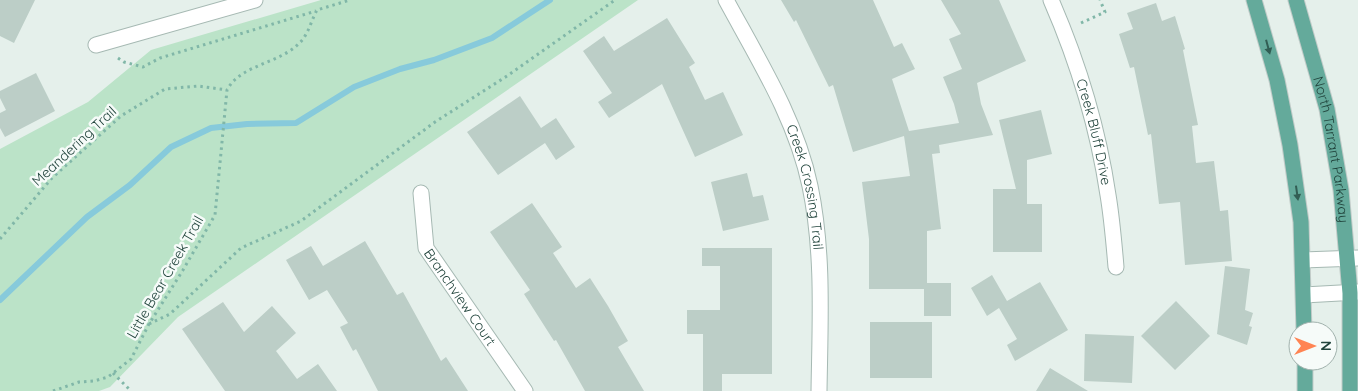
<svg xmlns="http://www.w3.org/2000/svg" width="1358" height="391" viewBox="0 0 1358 391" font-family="Quicksand,sans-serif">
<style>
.green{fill:#bbe3c8}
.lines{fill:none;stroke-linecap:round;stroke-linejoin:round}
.stream{stroke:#87cadb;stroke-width:6}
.building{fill:#bccec7}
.minor-casing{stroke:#a6b9b3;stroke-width:17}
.primary-casing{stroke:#c1cbc8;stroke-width:17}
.path{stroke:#81b7a8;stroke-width:3;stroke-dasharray:2.5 4;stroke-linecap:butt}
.minor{stroke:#fff;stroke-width:15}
.primary{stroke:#64aa9b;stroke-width:15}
.oneway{fill:#325e54}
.labels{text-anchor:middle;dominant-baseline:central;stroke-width:5;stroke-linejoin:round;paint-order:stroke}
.street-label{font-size:14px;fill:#21443c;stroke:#f6fbf9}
</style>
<rect width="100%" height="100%" fill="#e5f0eb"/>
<!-- green -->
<path class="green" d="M 321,0 L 638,0 L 178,317 L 110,387 L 99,391 L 0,391 L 0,149 L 88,102 L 151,50 Z"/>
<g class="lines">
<!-- stream -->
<path class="stream" d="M 0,300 L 87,217 L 130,185 L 171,147 L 211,128 L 247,124 L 296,123 L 354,87 L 400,69 L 434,60 L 492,38 L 550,0"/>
</g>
<!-- building -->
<path class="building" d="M 0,0 L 35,0 L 14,43 L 0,36 Z
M 781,0 L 873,0 L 894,47 L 902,43 L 915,69 L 892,79 L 909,131 L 959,123 L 954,104 L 943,77 L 962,69 L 949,39 L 961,34 L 941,0 L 999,0 L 1026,61 L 977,83 L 981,104 L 993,135 L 939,145 L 940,153 L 932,154 L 941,229 L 927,231 L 927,283 L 951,283 L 951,316 L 924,316 L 924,289 L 869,289 L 869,239 L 862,182 L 910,176 L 904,136 L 853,152 L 833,85 L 829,87 L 796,20 L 794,22 Z
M 1156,3 L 1162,21 L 1175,16 L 1185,49 L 1183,50 L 1198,125 L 1192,126 L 1196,163 L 1214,161 L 1220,211 L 1228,210 L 1232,261 L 1185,265 L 1180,202 L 1159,204 L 1151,134 L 1148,135 L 1134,67 L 1130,68 L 1119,34 L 1133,29 L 1127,13 Z
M 667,18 L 695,63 L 689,67 L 705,100 L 723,92 L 743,135 L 695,157 L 662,84 L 609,118 L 598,102 L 612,93 L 583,51 L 604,36 L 614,51 Z
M 36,73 L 55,111 L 5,137 L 0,128 L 0,113 L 6,110 L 0,98 L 0,91 Z
M 520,96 L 541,128 L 556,118 L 575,147 L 556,160 L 545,143 L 498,175 L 467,132 Z
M 1041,110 L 1052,154 L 1027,160 L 1027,204 L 1042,204 L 1042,252 L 993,252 L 993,189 L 1016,189 L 999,120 Z
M 747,173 L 753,197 L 763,195 L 769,220 L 723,231 L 711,182 Z
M 532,203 L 562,247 L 553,253 L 576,288 L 590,278 L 608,306 L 628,341 L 618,347 L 644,391 L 585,391 L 556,340 L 554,341 L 524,294 L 530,290 L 490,232 Z
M 365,241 L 397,295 L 403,292 L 441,361 L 446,357 L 468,391 L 378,391 L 356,349 L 353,351 L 340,327 L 348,323 L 327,290 L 309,300 L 286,260 L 311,246 L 323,266 Z
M 702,248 L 772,248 L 772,374 L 722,374 L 722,391 L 703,391 L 703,334 L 687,334 L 687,310 L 720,310 L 720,266 L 702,266 Z
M 1225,266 L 1250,269 L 1245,310 L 1253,313 L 1249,326 L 1252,327 L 1247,345 L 1217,334 Z
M 992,275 L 1007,301 L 1040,282 L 1068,330 L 1015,361 L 1007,345 L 1017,339 L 999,308 L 987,316 L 971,288 Z
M 1176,301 L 1210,336 L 1175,370 L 1141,336 Z
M 223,302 L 244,332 L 272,306 L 296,333 L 276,351 L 297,379 L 318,364 L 337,391 L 225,391 L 182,329 Z
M 870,322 L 932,322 L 932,378 L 870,378 Z
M 1085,334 L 1134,336 L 1132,383 L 1084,381 Z
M 1050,368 L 1088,391 L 1036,391 Z"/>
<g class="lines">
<!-- minor casing -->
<g class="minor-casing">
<g id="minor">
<path id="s1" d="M 726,0 C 758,59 796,119 810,186 C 824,253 820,323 819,391"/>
<path id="s2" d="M 1051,0 C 1078,62 1098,128 1108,195 C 1112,219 1114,243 1116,267"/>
<path d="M 96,45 L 255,0"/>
<path id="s3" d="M 421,193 L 426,248 L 525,391"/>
<path d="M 1303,260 L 1358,258"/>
<path d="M 1304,295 L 1358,292"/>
</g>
</g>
<!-- primary casing -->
<g class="primary-casing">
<g id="primary">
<path d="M 1254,0 L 1277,80 L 1290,145 L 1301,222 L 1304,331"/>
<path id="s4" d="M 1296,0 L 1327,109 L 1341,190 L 1350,293 L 1350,391"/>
<path d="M 1305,361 L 1305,391"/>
</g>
</g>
<!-- path -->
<path class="path" d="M 1081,23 L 1105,12 L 1100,0
M 118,58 L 124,62 L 143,67 L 160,58 L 316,11
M 0,239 L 52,178 L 121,116 L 165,89 L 198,86 L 227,90
M 149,324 L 170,314 L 241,248 L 301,221 L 435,122 L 507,76 L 615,0
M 113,373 L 131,391
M 53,391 L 79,382 L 94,381 L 108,377 L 131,359 L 149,324 L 183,270 L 215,215 L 227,90 C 241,63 284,64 303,39 C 309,31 312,19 317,10 L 350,0"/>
<!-- minor -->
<use href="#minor" class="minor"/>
<!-- primary -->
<use href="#primary" class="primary"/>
</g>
<!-- one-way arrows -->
<defs><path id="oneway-solid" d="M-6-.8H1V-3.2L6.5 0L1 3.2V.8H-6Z" transform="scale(1.25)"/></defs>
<g class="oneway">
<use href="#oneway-solid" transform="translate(1268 47) rotate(75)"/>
<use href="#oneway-solid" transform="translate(1297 193) rotate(82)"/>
</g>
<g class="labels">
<!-- street labels -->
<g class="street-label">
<text stroke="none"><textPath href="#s2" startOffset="139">Creek Bluff Drive</textPath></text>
<text transform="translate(74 146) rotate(-43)">Meandering Trail</text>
<text stroke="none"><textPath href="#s4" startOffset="154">North Tarrant Parkway</textPath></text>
<text stroke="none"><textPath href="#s1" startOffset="205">Creek Crossing Trail</textPath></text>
<text transform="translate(165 277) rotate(-60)">Little Bear Creek Trail</text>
<text stroke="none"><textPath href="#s3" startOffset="115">Branchview Court</textPath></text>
</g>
</g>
<!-- north arrow -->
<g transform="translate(1313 346) rotate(90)"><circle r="24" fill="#f6fbf9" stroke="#a1b2ad"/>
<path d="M0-4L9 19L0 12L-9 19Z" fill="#ff8453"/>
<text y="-8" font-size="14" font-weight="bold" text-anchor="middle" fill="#21443c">N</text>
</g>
</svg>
